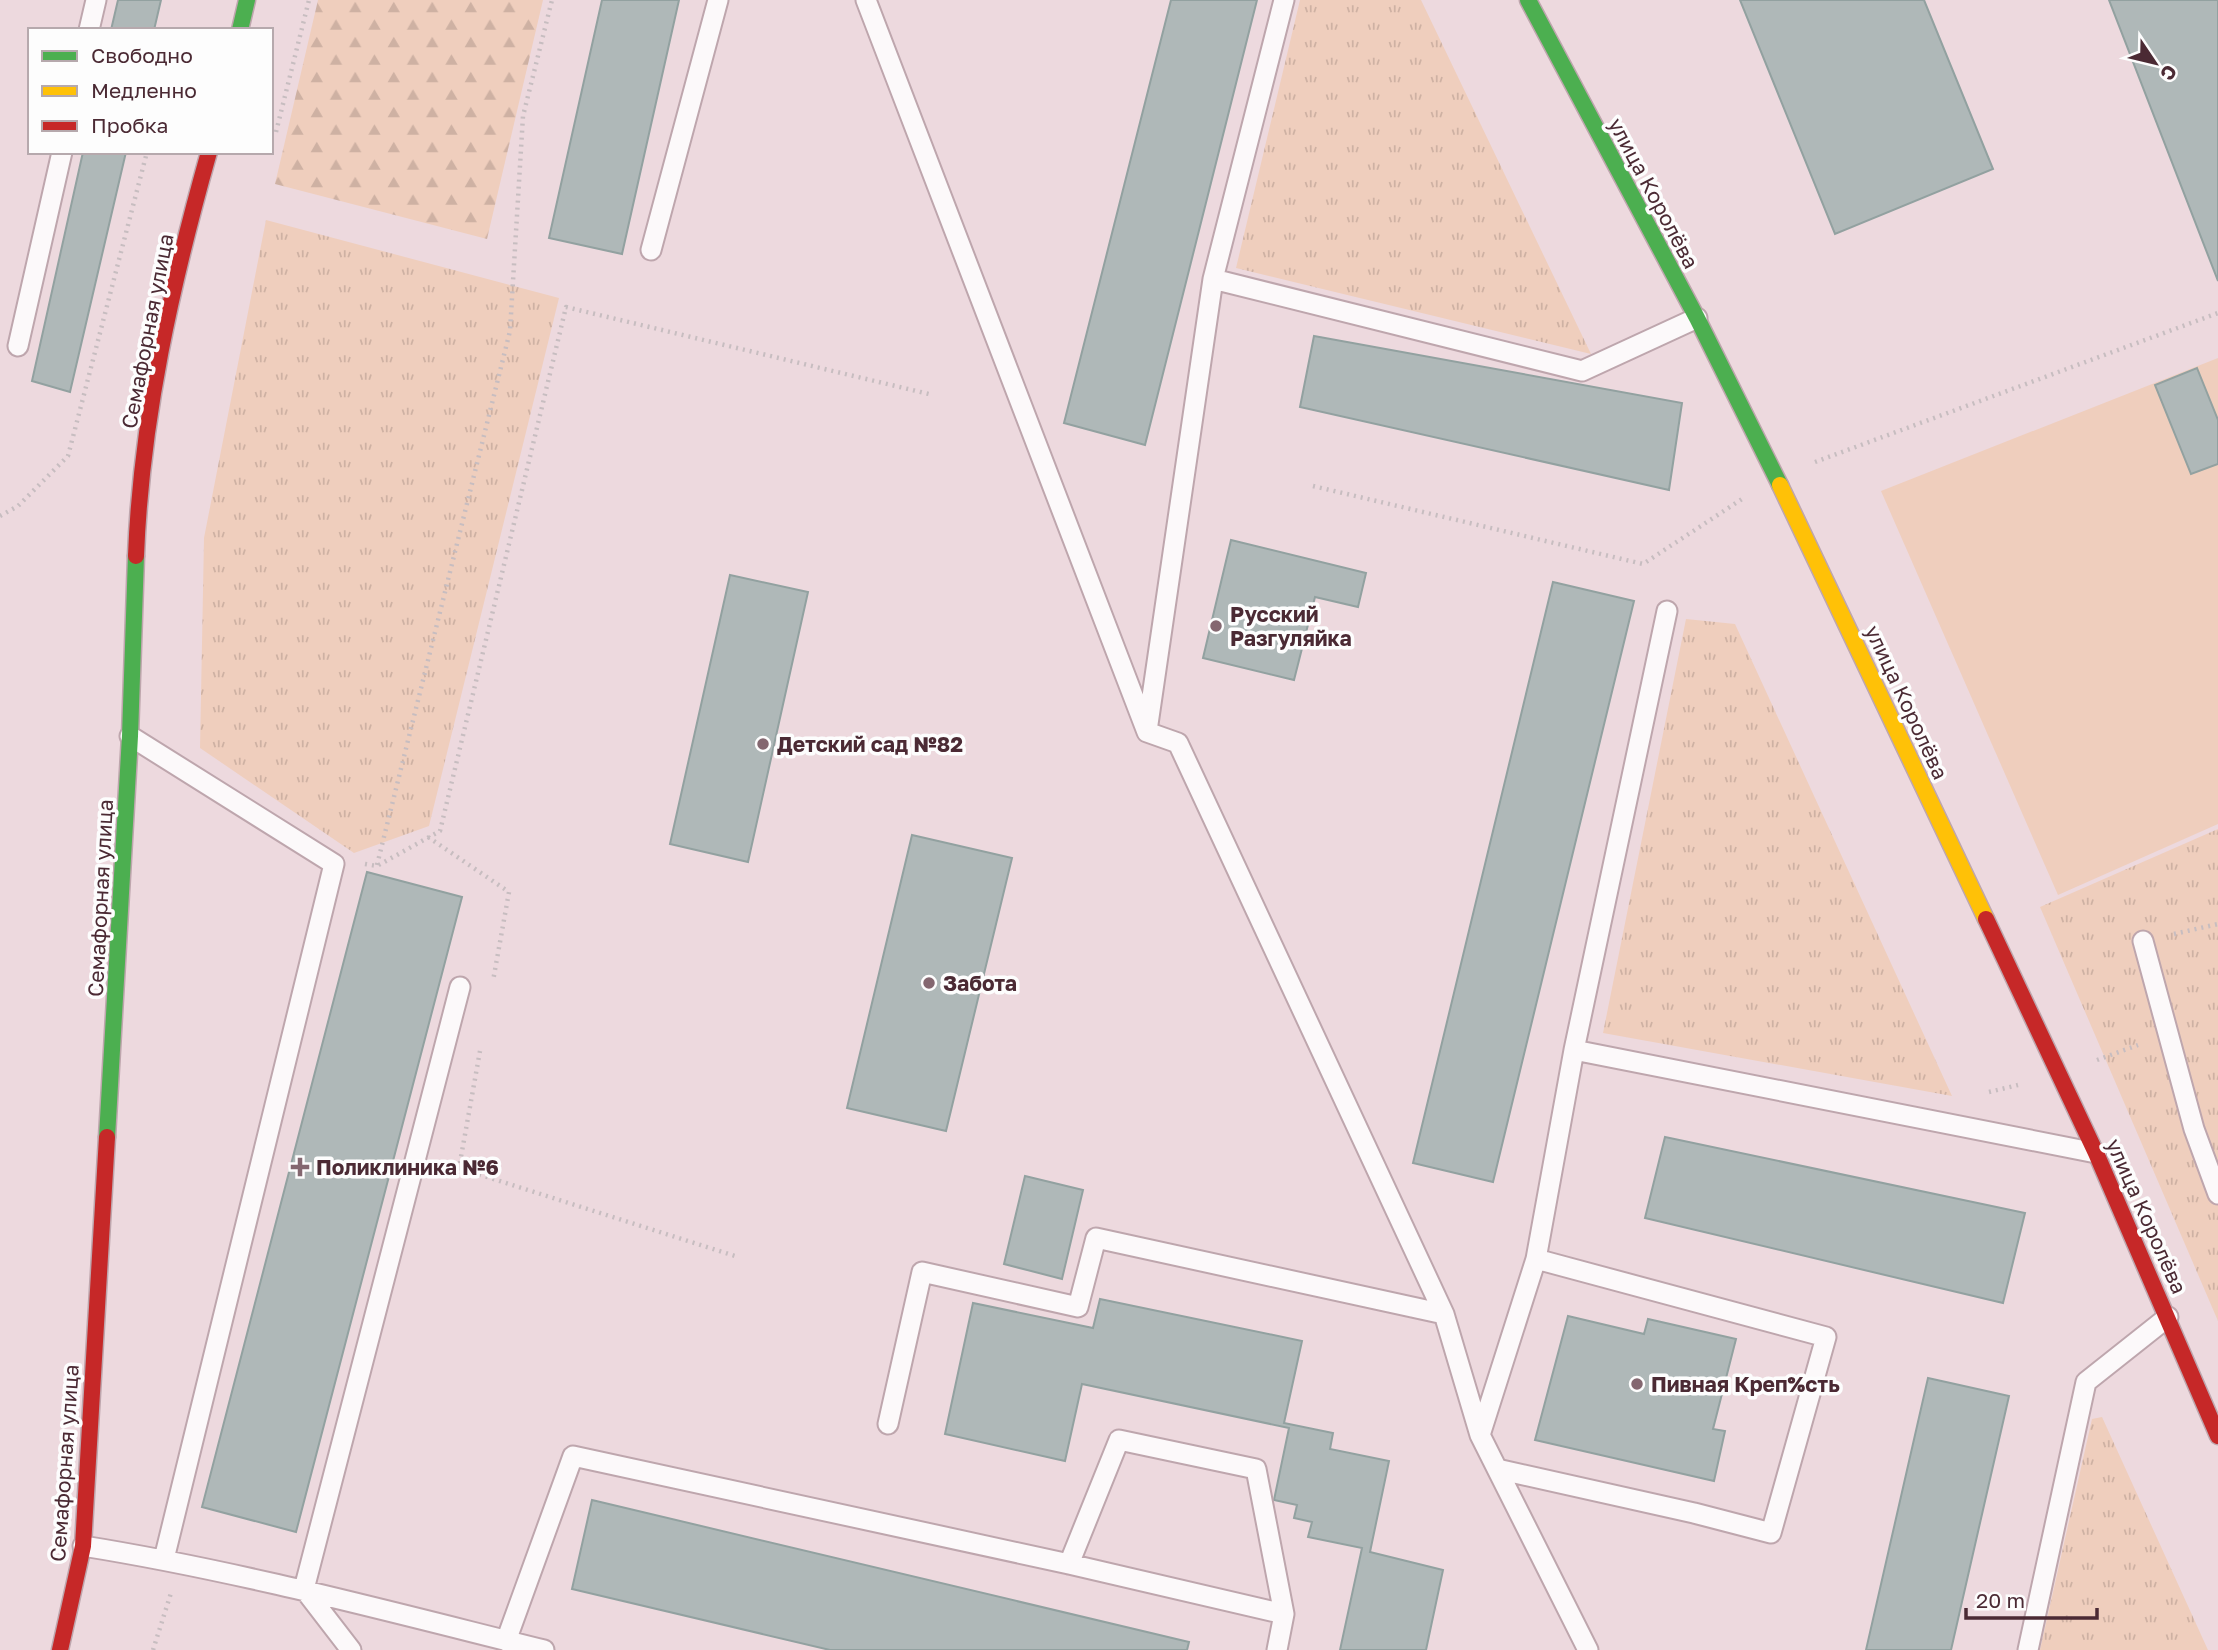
<svg xmlns="http://www.w3.org/2000/svg" width="2218" height="1650" viewBox="0 0 2218 1650" font-family="'Golos Text',sans-serif">
<style>
.forest{fill:url(#forest-firs)}
.park{fill:url(#park-tufts)}
.pitch{fill:#efcebd}
.building{fill:#afb8b8;stroke:#92a1a0;stroke-width:2}
.lines{fill:none;stroke-linecap:round;stroke-linejoin:round}
.lane-casing{stroke:#bea6ad;stroke-width:23}
.fast-casing{stroke:#bea6ad;stroke-width:19}
.slow-casing{stroke:#bea6ad;stroke-width:19}
.jam-casing{stroke:#bea6ad;stroke-width:19}
.path{stroke:#c7bdc0;stroke-width:4.5;stroke-dasharray:2 5;stroke-linecap:butt}
.lane{stroke:#fcf9fa;stroke-width:19}
.fast{stroke:#4caf50;stroke-width:16}
.slow{stroke:#ffc107;stroke-width:16}
.jam{stroke:#c62828;stroke-width:16}
.poi-dot{fill:#846770;stroke:#fdfdfd;stroke-width:2.5}
.labels{text-anchor:middle;dominant-baseline:central;stroke-width:7;stroke-linejoin:round;paint-order:stroke}
.street-label{font-size:21px;fill:#4b2a34;stroke:#fdfdfd}
.poi-label{font-size:21px;font-weight:bold;fill:#4b2a34;stroke:#fdfdfd;text-anchor:start}
</style>
<defs>
<pattern id="forest-firs" width="22" height="20" patternUnits="userSpaceOnUse" patternTransform="scale(1.75)"><rect width="22" height="20" fill="#efcebd"/><path d="M5 1l3.5 6h-7zM16 11l3.5 6h-7z" fill="#ceb1a3"/></pattern>
<pattern id="park-tufts" width="24" height="20" patternUnits="userSpaceOnUse" patternTransform="scale(1.75)"><rect width="24" height="20" fill="#efcebd"/><path d="M3 7l-1-3M5 7V3M7 7l1-3M15 17l-1-3M17 17v-4M19 17l1-3" fill="none" stroke="#ceb1a3"/></pattern>
</defs>
<rect width="100%" height="100%" fill="#edd9de"/>
<!-- forest -->
<path class="forest" d="M 318,0 L 543,0 L 487,239 L 275,184 Z"/>
<!-- park -->
<path class="park" d="M 1300,0 L 1421,0 L 1591,354 L 1236,268 Z
M 266,220 L 559,298 L 429,826 L 354,853 L 200,748 L 204,538 Z
M 1686,619 L 1735,624 L 1952,1096 L 1603,1033 Z
M 2218,829 L 2218,1321 L 2040,907 Z
M 2102,1417 L 2208,1650 L 2040,1650 L 2092,1419 Z"/>
<!-- pitch -->
<path class="pitch" d="M 2218,358 L 2218,824 L 2058,895 L 1881,491 Z"/>
<!-- building -->
<path class="building" d="M 118,0 L 161,0 L 154,30 L 111,30 Z
M 602,0 L 679,0 L 622,254 L 549,238 Z
M 1171,0 L 1257,0 L 1145,445 L 1064,423 Z
M 1740,0 L 1924,0 L 1993,169 L 1835,234 Z
M 2109,0 L 2218,0 L 2218,281 Z
M 83,152 L 126,152 L 70,392 L 32,381 Z
M 1314,336 L 1682,403 L 1669,490 L 1300,407 Z
M 2197,368 L 2218,420 L 2218,464 L 2191,474 L 2155,385 Z
M 1231,540 L 1366,573 L 1358,607 L 1315,597 L 1294,680 L 1203,658 Z
M 730,575 L 808,592 L 748,862 L 670,844 Z
M 1553,582 L 1634,601 L 1493,1182 L 1413,1163 Z
M 912,835 L 1012,858 L 946,1131 L 847,1108 Z
M 367,872 L 462,897 L 296,1532 L 202,1507 Z
M 1665,1137 L 2025,1213 L 2003,1303 L 1645,1218 Z
M 1025,1176 L 1083,1190 L 1062,1279 L 1004,1264 Z
M 1100,1299 L 1302,1341 L 1284,1423 L 1333,1433 L 1330,1449 L 1389,1461 L 1370,1552 L 1443,1570 L 1426,1650 L 1340,1650 L 1362,1548 L 1308,1537 L 1312,1522 L 1294,1518 L 1297,1505 L 1274,1500 L 1289,1428 L 1082,1384 L 1065,1461 L 945,1434 L 973,1303 L 1093,1328 Z
M 1568,1316 L 1644,1334 L 1648,1319 L 1736,1339 L 1713,1429 L 1725,1431 L 1714,1481 L 1535,1440 Z
M 1928,1378 L 2009,1396 L 1951,1650 L 1866,1650 Z
M 592,1500 L 1189,1642 L 1187,1650 L 830,1650 L 572,1589 Z"/>
<g class="lines">
<!-- lane casing -->
<g class="lane-casing">
<path id="lane" d="M 866,0 L 1147,732 L 1178,743 L 1444,1314 L 1480,1435 L 1588,1650
M 89,30 L 96,0
M 651,250 L 718,0
M 1213,279 L 1582,371 L 1697,318
M 18,346 L 62,152
M 1147,731 L 1213,279 L 1284,0
M 130,736 L 334,864 L 164,1559
M 2143,941 L 2194,1129 L 2218,1194
M 1574,1050 L 2096,1153
M 888,1424 L 922,1272 L 1078,1307 L 1096,1238 L 1444,1314
M 1480,1435 L 1536,1259 L 1574,1050 L 1667,611
M 1497,1469 L 1694,1513 L 1771,1533 L 1826,1337 L 1536,1259
M 83,1546 C 239,1571 391,1612 544,1650
M 1069,1564 L 1119,1440 L 1256,1469 L 1284,1614
M 506,1641 L 573,1456 L 1069,1564 L 1284,1614 L 1277,1650
M 351,1650 L 304,1589 L 460,987
M 2028,1650 L 2086,1382 L 2168,1317"/>
</g>
<!-- fast casing -->
<g class="fast-casing">
<path id="fast" d="M 1528,0 L 1697,318 L 1780,485
M 240,30 L 247,0
M 107,1137 L 130,736 L 136,556"/>
</g>
<!-- slow casing -->
<g class="slow-casing">
<path id="slow" d="M 1780,485 L 1986,919"/>
</g>
<!-- jam casing -->
<g class="jam-casing">
<path id="jam" d="M 136,556 C 141,419 172,283 209,152
M 1986,919 L 2096,1153 L 2218,1436
M 60,1650 L 83,1546 L 107,1137"/>
</g>
<!-- path -->
<path class="path" d="M 276,132 L 309,0
M 1815,462 L 2218,313
M 1313,486 L 1643,564 L 1742,499
M 0,516 L 18,506 L 68,456 L 147,152
M 428,837 L 509,892 L 493,981
M 365,864 L 377,866 L 440,831 L 566,307 L 933,395
M 377,865 L 510,331 L 523,116 L 552,0
M 2174,934 L 2218,924
M 480,1051 L 459,1168 L 735,1256
M 2097,1060 L 2138,1045
M 1989,1092 L 2018,1085
M 153,1650 L 171,1593"/>
<!-- lane -->
<use href="#lane" class="lane"/>
<!-- fast -->
<use href="#fast" class="fast"/>
<!-- slow -->
<use href="#slow" class="slow"/>
<!-- jam -->
<use href="#jam" class="jam"/>
</g>
<!-- markers -->
<g class="poi-dot">
<circle cx="1216" cy="626" r="7"/>
<circle cx="763" cy="744" r="7"/>
<circle cx="929" cy="983" r="7"/>
<path d="M296.5 1156.5h7v7h7v7h-7v7h-7v-7h-7v-7h7z"/>
<circle cx="1637" cy="1384" r="7"/>
</g>
<g class="labels">
<!-- street labels -->
<g class="street-label">
<text transform="translate(1654 193) rotate(62)">улица Королёва</text>
<text transform="translate(147 331) rotate(-79)">Семафорная улица</text>
<text transform="translate(1907 702) rotate(65)">улица Королёва</text>
<text transform="translate(100 898) rotate(-87)">Семафорная улица</text>
<text transform="translate(2147 1216) rotate(66)">улица Королёва</text>
<text transform="translate(64 1463) rotate(-86)">Семафорная улица</text>
</g>
<!-- poi labels -->
<g class="poi-label">
<text x="1230" y="614">Русский<tspan x="1230" dy="24">Разгуляйка</tspan></text>
<text x="777" y="744">Детский сад №82</text>
<text x="943" y="983">Забота</text>
<text x="316" y="1167">Поликлиника №6</text>
<text x="1651" y="1384">Пивная Креп%сть</text>
</g>
</g>
<!-- legend -->
<rect x="28" y="28" width="245" height="126" fill="#fdfdfd" stroke="#b6a9ad" stroke-width="2"/>
<rect x="42" y="51" width="35" height="10" fill="#4caf50" stroke="#b6a9ad" stroke-width="2"/>
<text x="91" y="63" font-size="21" fill="#4b2a34">Свободно</text>
<rect x="42" y="86" width="35" height="10" fill="#ffc107" stroke="#b6a9ad" stroke-width="2"/>
<text x="91" y="98" font-size="21" fill="#4b2a34">Медленно</text>
<rect x="42" y="121" width="35" height="10" fill="#c62828" stroke="#b6a9ad" stroke-width="2"/>
<text x="91" y="133" font-size="21" fill="#4b2a34">Пробка</text>
<!-- north arrow -->
<g transform="translate(2155 63) rotate(125)" stroke="#fdfdfd" stroke-width="5" paint-order="stroke">
<path d="M0-5L12 26L0 18L-12 26Z" fill="#4b2a34"/>
<text y="-10" font-size="19" font-weight="bold" text-anchor="middle" fill="#4b2a34">С</text>
</g>
<!-- scale -->
<path d="M1966 1608v10h131v-10" fill="none" stroke="#4b2a34" stroke-width="3.5"/>
<text x="1976" y="1608" font-size="21" fill="#4b2a34" stroke="#fdfdfd" stroke-width="5" paint-order="stroke">20 m</text>
</svg>
